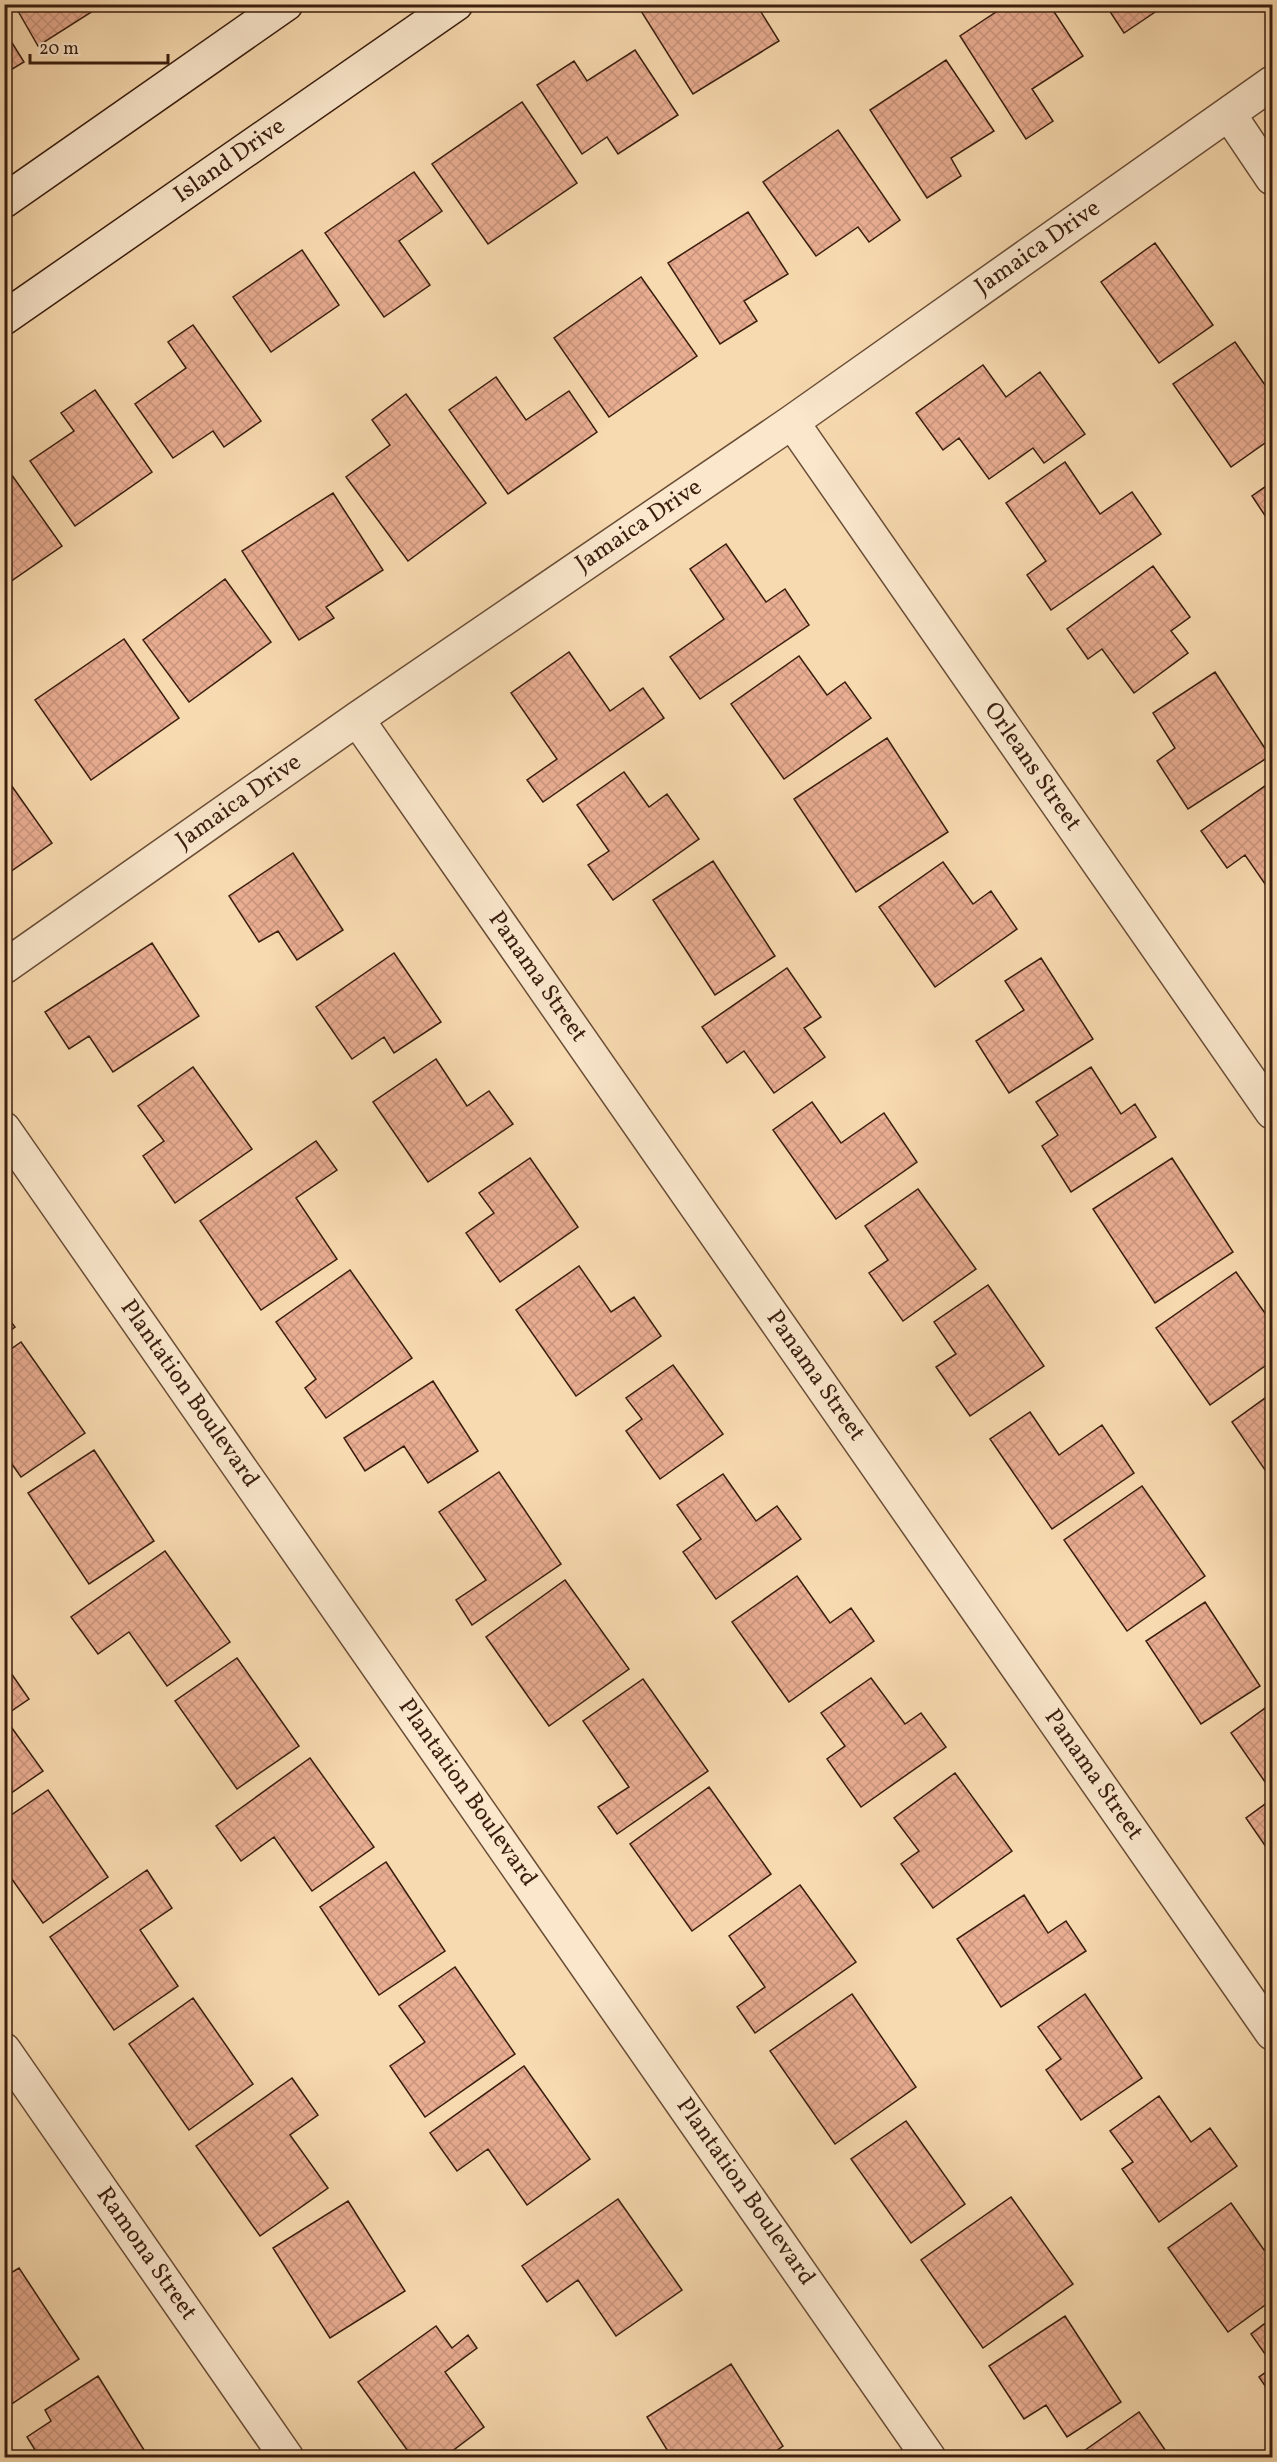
<svg xmlns="http://www.w3.org/2000/svg" width="1277" height="2462" viewBox="0 0 1277 2462" font-family="Vollkorn,serif">
<style>
.building{fill:url(#building-cross-hatch);stroke:#3a1e0e;stroke-width:1.5}
.lines{fill:none;stroke-linecap:round;stroke-linejoin:round}
.street-casing{stroke:#6a4d36;stroke-width:36}
.secondary-casing{stroke:#3a1e0e;stroke-width:36}
.street{stroke:#fae7cc;stroke-width:33}
.secondary{stroke:#fae7cc;stroke-width:33}
.labels{text-anchor:middle;dominant-baseline:central;stroke-width:5;stroke-linejoin:round;paint-order:stroke}
.street-label{font-size:24px;fill:#3a1e0e;stroke:#fae7cc}
</style>
<defs>
<pattern id="building-cross-hatch" width="8" height="8" patternUnits="userSpaceOnUse" patternTransform="scale(1.5)"><rect width="8" height="8" fill="#e9ad92"/><path d="M0 0l8 8M0 8l8-8" fill="none" stroke="#c9947d"/></pattern>
</defs>
<rect width="100%" height="100%" fill="#f8dab0"/>
<filter id="stains"><feTurbulence type="fractalNoise" baseFrequency=".00333" numOctaves="4"/><feColorMatrix values="0 0 0 0 .2 0 0 0 0 .09 0 0 0 0 .02 0 0 0 .5 -.17"/></filter>
<radialGradient id="worn" r=".72"><stop offset=".6" stop-color="#630" stop-opacity="0"/><stop offset="1" stop-color="#630" stop-opacity=".3"/></radialGradient>
<!-- building -->
<path class="building" d="M 14,4 L 104,4 L 38,46 Z
M 650,4 L 687,4 L 689,9 L 696,4 L 756,4 L 779,41 L 693,94 L 641,11 Z
M 1008,4 L 1049,4 L 1083,56 L 1032,89 L 1053,121 L 1026,139 L 960,36 Z
M 1105,4 L 1167,4 L 1124,33 Z
M 4,30 L 24,62 L 4,74 Z
M 635,50 L 678,115 L 618,154 L 607,137 L 582,154 L 537,85 L 574,61 L 587,81 Z
M 946,60 L 994,131 L 951,158 L 961,176 L 927,198 L 870,110 Z
M 522,102 L 577,183 L 488,244 L 432,164 Z
M 838,130 L 900,220 L 869,242 L 858,227 L 816,256 L 763,182 Z
M 414,172 L 442,211 L 399,241 L 430,285 L 384,317 L 325,233 Z
M 748,212 L 788,274 L 744,301 L 757,321 L 720,344 L 668,263 Z
M 1155,243 L 1213,325 L 1159,363 L 1101,282 Z
M 302,250 L 339,305 L 271,352 L 233,297 Z
M 641,277 L 697,356 L 609,417 L 554,338 Z
M 193,325 L 261,421 L 224,447 L 213,431 L 173,458 L 135,404 L 186,368 L 168,342 Z
M 1235,342 L 1272,395 L 1272,438 L 1231,467 L 1173,384 Z
M 983,365 L 1006,397 L 1040,372 L 1085,434 L 1044,463 L 1033,448 L 989,479 L 959,438 L 943,450 L 916,413 Z
M 496,377 L 526,420 L 569,391 L 597,432 L 508,494 L 449,410 Z
M 95,390 L 152,472 L 75,526 L 30,461 L 74,431 L 61,413 Z
M 406,394 L 486,503 L 408,561 L 346,477 L 390,445 L 372,420 Z
M 1065,462 L 1100,514 L 1132,492 L 1161,534 L 1051,610 L 1027,575 L 1046,561 L 1006,503 Z
M 4,464 L 62,546 L 4,586 Z
M 1272,482 L 1272,526 L 1252,496 Z
M 333,493 L 383,570 L 326,607 L 334,618 L 299,640 L 242,551 Z
M 726,544 L 766,602 L 785,589 L 809,625 L 700,699 L 670,657 L 724,619 L 690,569 Z
M 1153,566 L 1190,617 L 1171,631 L 1188,653 L 1134,693 L 1102,649 L 1088,659 L 1067,629 Z
M 225,579 L 271,642 L 189,702 L 143,640 Z
M 124,639 L 179,718 L 91,780 L 35,700 Z
M 569,652 L 610,711 L 643,688 L 664,718 L 543,802 L 527,780 L 557,759 L 511,693 Z
M 799,656 L 827,695 L 845,682 L 871,718 L 784,779 L 731,704 Z
M 1215,672 L 1270,756 L 1188,809 L 1157,761 L 1175,748 L 1153,713 Z
M 887,738 L 948,832 L 856,892 L 794,799 Z
M 624,772 L 649,807 L 667,794 L 699,839 L 613,900 L 588,865 L 609,851 L 577,805 Z
M 4,775 L 52,843 L 4,876 Z
M 1272,781 L 1272,894 L 1245,855 L 1227,868 L 1201,831 Z
M 293,853 L 343,930 L 297,960 L 278,931 L 259,942 L 229,896 Z
M 713,861 L 775,956 L 715,995 L 653,900 Z
M 943,862 L 973,904 L 991,891 L 1017,929 L 935,987 L 879,907 Z
M 152,943 L 199,1016 L 113,1072 L 89,1036 L 69,1049 L 45,1012 Z
M 394,953 L 441,1022 L 394,1053 L 384,1037 L 352,1059 L 316,1007 Z
M 1041,958 L 1093,1039 L 1009,1093 L 976,1041 L 1024,1010 L 1005,981 Z
M 787,968 L 821,1017 L 804,1028 L 825,1057 L 774,1093 L 744,1051 L 727,1063 L 702,1027 Z
M 436,1059 L 467,1106 L 489,1091 L 513,1124 L 428,1182 L 373,1102 Z
M 193,1067 L 252,1149 L 175,1203 L 143,1156 L 164,1141 L 138,1106 Z
M 1091,1067 L 1121,1114 L 1135,1104 L 1156,1137 L 1071,1192 L 1042,1146 L 1058,1135 L 1036,1102 Z
M 812,1102 L 841,1143 L 884,1113 L 917,1162 L 836,1219 L 773,1130 Z
M 316,1141 L 337,1170 L 296,1198 L 337,1259 L 261,1310 L 200,1221 Z
M 530,1158 L 578,1227 L 500,1282 L 466,1233 L 494,1213 L 479,1193 Z
M 1172,1158 L 1233,1252 L 1155,1303 L 1093,1209 Z
M 918,1189 L 976,1269 L 903,1321 L 869,1273 L 888,1260 L 865,1226 Z
M 579,1266 L 611,1312 L 634,1297 L 661,1336 L 576,1396 L 516,1310 Z
M 350,1270 L 412,1358 L 326,1418 L 305,1388 L 316,1379 L 276,1322 Z
M 1236,1272 L 1272,1323 L 1272,1361 L 1210,1405 L 1156,1328 Z
M 988,1285 L 1044,1366 L 970,1416 L 936,1367 L 956,1354 L 934,1322 Z
M 4,1313 L 15,1327 L 4,1335 Z
M 21,1342 L 85,1433 L 21,1477 L 4,1453 L 4,1354 Z
M 673,1365 L 723,1434 L 660,1479 L 626,1431 L 642,1419 L 626,1398 Z
M 433,1381 L 478,1451 L 428,1483 L 404,1446 L 365,1471 L 344,1438 Z
M 1272,1393 L 1272,1480 L 1232,1422 Z
M 1030,1412 L 1059,1455 L 1102,1425 L 1134,1473 L 1052,1529 L 990,1439 Z
M 94,1450 L 154,1541 L 89,1584 L 28,1493 Z
M 499,1472 L 561,1564 L 472,1625 L 456,1600 L 486,1580 L 439,1512 Z
M 723,1474 L 756,1521 L 777,1506 L 801,1539 L 716,1599 L 683,1552 L 701,1539 L 677,1505 Z
M 1142,1486 L 1205,1576 L 1127,1631 L 1064,1540 Z
M 165,1551 L 230,1642 L 167,1686 L 129,1632 L 98,1654 L 71,1617 Z
M 797,1576 L 830,1623 L 851,1608 L 874,1641 L 789,1702 L 732,1622 Z
M 565,1580 L 629,1669 L 549,1726 L 486,1637 Z
M 1205,1602 L 1260,1686 L 1201,1724 L 1146,1641 Z
M 237,1658 L 299,1746 L 237,1789 L 175,1701 Z
M 4,1663 L 29,1699 L 4,1716 Z
M 871,1678 L 905,1724 L 921,1713 L 946,1747 L 861,1807 L 827,1759 L 845,1746 L 821,1713 Z
M 643,1679 L 708,1771 L 617,1834 L 598,1807 L 629,1787 L 583,1721 Z
M 1272,1703 L 1272,1792 L 1231,1733 Z
M 4,1717 L 43,1771 L 4,1798 Z
M 310,1758 L 374,1847 L 312,1891 L 274,1837 L 241,1861 L 216,1826 Z
M 955,1773 L 1012,1851 L 933,1908 L 901,1864 L 919,1851 L 894,1818 Z
M 709,1787 L 771,1874 L 692,1931 L 630,1844 Z
M 48,1790 L 108,1877 L 43,1923 L 4,1868 L 4,1820 Z
M 1272,1799 L 1272,1842 L 1266,1847 L 1246,1818 Z
M 386,1862 L 445,1951 L 379,1995 L 320,1907 Z
M 147,1870 L 172,1908 L 140,1930 L 178,1986 L 114,2030 L 50,1937 Z
M 800,1885 L 856,1962 L 755,2033 L 737,2007 L 765,1987 L 729,1936 Z
M 1024,1895 L 1048,1933 L 1066,1921 L 1086,1951 L 1001,2007 L 957,1939 Z
M 455,1967 L 515,2054 L 425,2117 L 390,2066 L 425,2042 L 399,2006 Z
M 852,1994 L 916,2087 L 835,2144 L 770,2051 Z
M 1085,1994 L 1142,2078 L 1081,2120 L 1046,2070 L 1061,2059 L 1038,2027 Z
M 193,1998 L 253,2084 L 189,2130 L 129,2044 Z
M 524,2066 L 590,2159 L 527,2205 L 488,2149 L 457,2171 L 430,2133 Z
M 292,2078 L 318,2115 L 290,2135 L 328,2188 L 260,2236 L 196,2146 Z
M 1159,2096 L 1191,2142 L 1210,2128 L 1237,2166 L 1159,2222 L 1122,2169 L 1133,2162 L 1110,2131 Z
M 906,2121 L 965,2204 L 911,2243 L 851,2159 Z
M 1011,2197 L 1073,2284 L 983,2348 L 921,2260 Z
M 618,2199 L 682,2290 L 616,2336 L 578,2280 L 547,2302 L 522,2266 Z
M 348,2201 L 405,2291 L 330,2338 L 273,2248 Z
M 1231,2203 L 1264,2250 L 1272,2244 L 1272,2300 L 1228,2332 L 1168,2248 Z
M 19,2268 L 79,2359 L 4,2409 L 4,2277 Z
M 1065,2316 L 1121,2402 L 1067,2437 L 1046,2405 L 1024,2419 L 989,2366 Z
M 1272,2318 L 1272,2364 L 1251,2334 Z
M 436,2326 L 452,2348 L 468,2335 L 477,2348 L 445,2372 L 484,2427 L 443,2458 L 413,2458 L 358,2382 Z
M 731,2364 L 783,2446 L 766,2458 L 672,2458 L 647,2417 Z
M 1272,2368 L 1272,2396 L 1259,2377 Z
M 98,2376 L 149,2458 L 40,2458 L 27,2437 L 51,2421 L 45,2410 Z
M 1139,2412 L 1168,2454 L 1163,2458 L 1074,2458 Z"/>
<g class="lines">
<!-- street casing -->
<g class="street-casing">
<path id="street" d="M 1229,114 L 1272,178
M 792,422 L 1272,1112
M 357,719 L 1272,2033
M 4,967 L 357,719 L 792,422 L 1272,83
M 4,1129 L 929,2458
M 4,2050 L 287,2458"/>
</g>
<!-- secondary casing -->
<g class="secondary-casing">
<path id="secondary" d="M 4,201 L 286,4
M 4,318 L 456,4"/>
</g>
<!-- street -->
<use href="#street" class="street"/>
<!-- secondary -->
<use href="#secondary" class="secondary"/>
</g>
<g class="labels">
<!-- street labels -->
<g class="street-label">
<text transform="translate(230 161) rotate(-35)">Island Drive</text>
<text transform="translate(1038 248) rotate(-35)">Jamaica Drive</text>
<text transform="translate(639 526) rotate(-34)">Jamaica Drive</text>
<text transform="translate(1032 767) rotate(55)">Orleans Street</text>
<text transform="translate(239 802) rotate(-35)">Jamaica Drive</text>
<text transform="translate(537 977) rotate(55)">Panama Street</text>
<text transform="translate(815 1376) rotate(55)">Panama Street</text>
<text transform="translate(189 1394) rotate(55)">Plantation Boulevard</text>
<text transform="translate(1093 1775) rotate(55)">Panama Street</text>
<text transform="translate(467 1793) rotate(55)">Plantation Boulevard</text>
<text transform="translate(745 2192) rotate(55)">Plantation Boulevard</text>
<text transform="translate(146 2254) rotate(55)">Ramona Street</text>
</g>
</g>
<!-- margin -->
<rect width="1277" height="2462" fill="none" stroke="#f8dab0" stroke-width="24"/>
<rect x="6" y="6" width="1265" height="2450" fill="none" stroke="#3a1e0e" stroke-width="3"/>
<rect x="12" y="12" width="1253" height="2438" fill="none" stroke="#3a1e0e" stroke-width="1.5"/>
<!-- scale -->
<path d="M30 54v9h138v-9" fill="none" stroke="#3a1e0e" stroke-width="3"/>
<text x="39" y="54" font-size="18" fill="#3a1e0e" stroke="#fae7cc" stroke-width="4.5" paint-order="stroke">20 m</text>
<rect width="100%" height="100%" filter="url(#stains)"/>
<rect width="100%" height="100%" fill="url(#worn)"/>
</svg>
